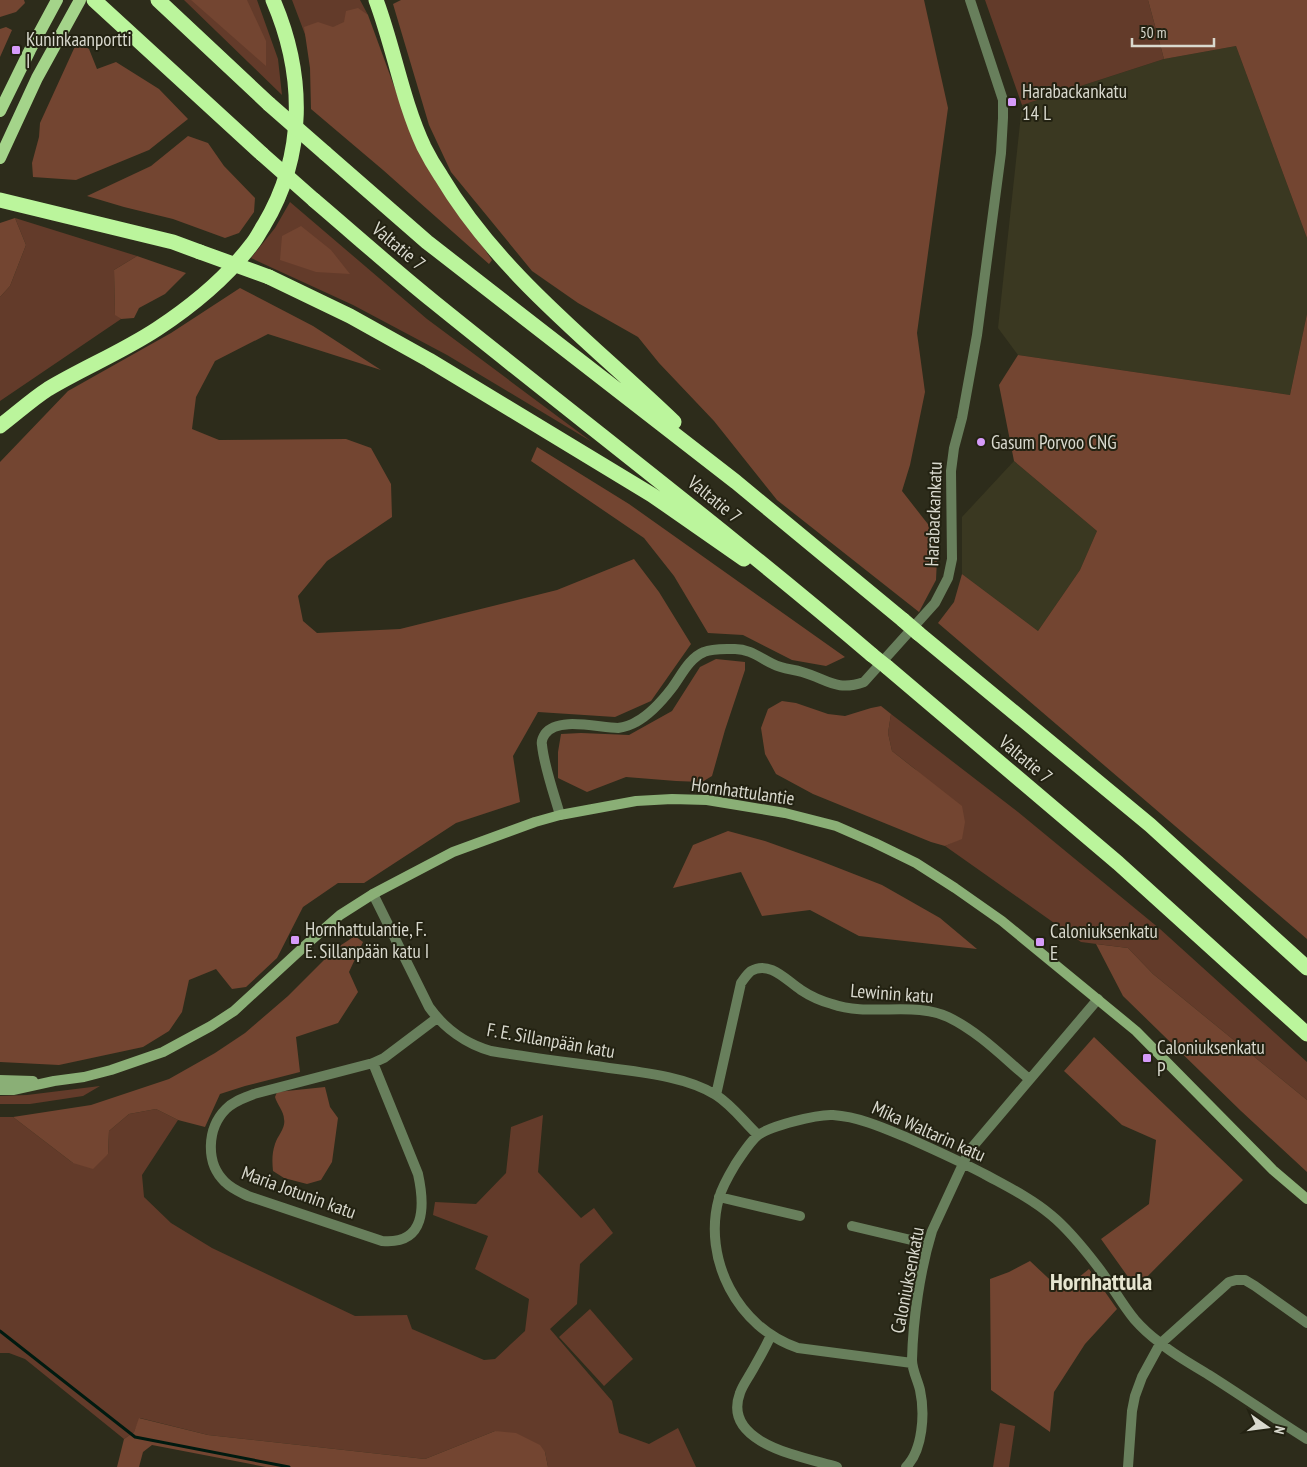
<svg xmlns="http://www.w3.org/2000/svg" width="1307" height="1467" viewBox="0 0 1307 1467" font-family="'PT Sans Narrow',sans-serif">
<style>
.built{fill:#3a3821}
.green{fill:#633b2a}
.forest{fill:#734531}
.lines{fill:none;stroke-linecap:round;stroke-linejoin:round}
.stream{stroke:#001a10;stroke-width:3}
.street{stroke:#687f5c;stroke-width:10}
.secondary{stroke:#8aaf76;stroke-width:10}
.primary{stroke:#a4d48a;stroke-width:12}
.highway{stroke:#bbf59c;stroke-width:15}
.highway-bridge{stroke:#bbf59c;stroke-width:15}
.poi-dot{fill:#d69bfa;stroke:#232212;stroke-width:2}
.labels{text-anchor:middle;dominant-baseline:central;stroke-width:4;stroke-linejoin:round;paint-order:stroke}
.poi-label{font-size:19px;fill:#d9d9ce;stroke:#232212;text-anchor:start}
.street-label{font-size:19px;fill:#d9d9ce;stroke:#232212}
.district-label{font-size:24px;font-weight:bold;fill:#e6e5d0;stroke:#232212}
</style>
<rect width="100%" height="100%" fill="#2d2c1b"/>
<!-- built -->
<path class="built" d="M 1236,46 L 1307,238 L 1307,314 L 1290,395 L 1018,355 L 998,328 L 1022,105 L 1164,59 Z
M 1014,461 L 1097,531 L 1080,570 L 1038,631 L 962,574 L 962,517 Z"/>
<!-- green -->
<path class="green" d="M 184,0 L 257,0 L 278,59 L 282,95 Z
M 292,0 L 360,0 L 368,15 L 306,37 Z
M 985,0 L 1148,0 L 1164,59 L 1022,105 Z
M 290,202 L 427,319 L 592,442 L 447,355 L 353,305 L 251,258 L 275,228 Z
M 15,218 L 137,256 L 114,270 L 115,314 L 121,319 L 0,401 L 0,297 L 10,286 L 26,245 Z
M 891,714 L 1018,812 L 1160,929 L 1307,1062 L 1307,1100 L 1153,974 L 1128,948 L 1081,942 L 945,846 L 962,838 L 915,769 L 892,751 L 888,733 Z
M 100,1086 L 83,1096 L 30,1104 L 0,1104 L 0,1096 L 27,1095 Z
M 156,1109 L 178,1120 L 142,1175 L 144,1197 L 171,1223 L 212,1248 L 355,1316 L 407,1315 L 412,1329 L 484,1360 L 495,1359 L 525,1331 L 529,1299 L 475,1269 L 488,1236 L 433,1215 L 435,1202 L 476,1204 L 506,1173 L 511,1127 L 543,1115 L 538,1172 L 581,1218 L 594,1208 L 613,1233 L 580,1264 L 577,1304 L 550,1329 L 612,1401 L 619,1433 L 649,1444 L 678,1428 L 696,1467 L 548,1467 L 545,1452 L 495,1431 L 425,1459 L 208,1435 L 140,1418 L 134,1432 L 124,1439 L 25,1359 L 9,1353 L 0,1353 L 0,1117 L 13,1117 L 73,1163 L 108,1154 L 109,1131 L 129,1114 Z
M 590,1309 L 633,1359 L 604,1386 L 559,1337 Z
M 1000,1423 L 1015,1426 L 1009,1467 L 993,1467 Z"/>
<!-- forest -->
<path class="forest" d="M 0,0 L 24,0 L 25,3 L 16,12 L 0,17 Z
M 191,0 L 247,0 L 266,41 L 266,66 Z
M 401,0 L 924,0 L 948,108 L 917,333 L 925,392 L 910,465 L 902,491 L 938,537 L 936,580 L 919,612 L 777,500 L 714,421 L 659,363 L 638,337 L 578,303 L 532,271 L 451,172 L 429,125 L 393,4 Z
M 1148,0 L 1307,0 L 1307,238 L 1236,46 L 1164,59 Z
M 358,8 L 368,15 L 412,135 L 476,237 L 492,260 L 489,264 L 383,170 L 311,109 L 310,68 L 304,27 L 318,22 L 333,27 L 344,22 L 346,11 Z
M 6,27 L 12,30 L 0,57 L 0,29 Z
M 77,42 L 89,49 L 97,69 L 116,62 L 159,89 L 188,119 L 149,150 L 76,180 L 33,177 L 32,163 L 39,137 L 40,123 Z
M 188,136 L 208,143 L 224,166 L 255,198 L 254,212 L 239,233 L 225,238 L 173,219 L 124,207 L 87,196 L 151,166 Z
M 15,218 L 26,245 L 10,286 L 0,297 L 0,223 Z
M 301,226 L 331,250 L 350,274 L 316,272 L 280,260 L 282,236 Z
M 137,256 L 186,273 L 165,294 L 139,308 L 134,318 L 121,319 L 115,315 L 114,270 Z
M 240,288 L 313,326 L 381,370 L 268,334 L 215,361 L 196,397 L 192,429 L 219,440 L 346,439 L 371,448 L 391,484 L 392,517 L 327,561 L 298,596 L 303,621 L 317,633 L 400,629 L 557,590 L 634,559 L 659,592 L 691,644 L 651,701 L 615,717 L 538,712 L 513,756 L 520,802 L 456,823 L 364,883 L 338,883 L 303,907 L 277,958 L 246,987 L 232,989 L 216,969 L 189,980 L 182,1012 L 169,1031 L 143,1047 L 59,1065 L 0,1062 L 0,462 L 68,391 L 171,333 Z
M 1307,314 L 1307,939 L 938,623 L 954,602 L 962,574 L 1038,631 L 1080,570 L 1097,531 L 1014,461 L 999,385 L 1018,355 L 1290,395 Z
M 537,447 L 629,504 L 845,657 L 826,666 L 792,660 L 743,635 L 708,633 L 674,576 L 644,538 L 531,461 Z
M 716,659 L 745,662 L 745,670 L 725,730 L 712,776 L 702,782 L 676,781 L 626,777 L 587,792 L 558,778 L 558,752 L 561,734 L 581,733 L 629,735 L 672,711 L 700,667 Z
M 782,701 L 796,703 L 828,714 L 845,716 L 871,708 L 881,706 L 891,714 L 888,733 L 892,751 L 962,806 L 965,822 L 962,839 L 945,846 L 931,842 L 813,794 L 776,774 L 765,754 L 761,728 L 768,709 Z
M 728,831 L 765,841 L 818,860 L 882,885 L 940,918 L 977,949 L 859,936 L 810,910 L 762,916 L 741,872 L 673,888 L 693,845 Z
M 355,936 L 363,942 L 349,972 L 358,992 L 338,1023 L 296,1037 L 300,1072 L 245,1086 L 220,1094 L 205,1127 L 178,1120 L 156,1109 L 129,1114 L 109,1131 L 108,1154 L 93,1169 L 73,1163 L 13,1117 L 91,1105 L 169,1079 L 215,1053 L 245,1033 L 288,996 L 335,949 Z
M 1096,944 L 1128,948 L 1153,974 L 1307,1100 L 1307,1172 L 1241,1111 L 1123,996 Z
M 1094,1037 L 1243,1180 L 1136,1288 L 1101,1239 L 1149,1204 L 1156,1140 L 1122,1125 L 1064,1071 Z
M 325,1087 L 330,1107 L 338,1118 L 332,1162 L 321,1180 L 307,1184 L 284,1178 L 273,1171 C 272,1161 272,1153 275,1144 C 278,1135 286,1128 284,1119 C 284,1112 277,1104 275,1097 L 277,1092 Z
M 1030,1261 L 1062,1291 L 1089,1269 L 1117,1309 L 1085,1344 L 1054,1392 L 1050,1432 L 991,1390 L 990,1279 L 1009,1272 Z
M 139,1418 L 208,1435 L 425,1459 L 495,1431 L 516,1433 L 540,1445 L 545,1452 L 548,1467 L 266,1467 L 152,1445 L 143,1452 L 139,1467 L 117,1467 L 124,1439 L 134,1432 Z"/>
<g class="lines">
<!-- stream -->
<path class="stream" d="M 0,1331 L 135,1437 L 289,1467"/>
<!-- street -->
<path class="street" d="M 560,815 C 554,794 544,766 542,745 C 541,741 543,737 545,734 C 558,716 599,728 618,728 C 624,727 631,725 636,722 C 651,714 662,701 672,688 C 681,676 689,658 704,652 C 713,648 725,649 735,649 C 750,649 760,658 773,664 C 783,669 792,669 802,672 C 827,679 836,692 864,682 L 935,603 L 948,578 L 952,559 L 951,471 L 954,448 L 962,418 L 977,335 L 1001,153 L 1003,118 L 1003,100 L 970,0
M 373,894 L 429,1007 C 444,1028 466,1044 491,1051 C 533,1058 575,1063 617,1069 C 648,1073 689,1078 716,1095 C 733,1106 744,1122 758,1135
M 373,1063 L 418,1174 C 425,1206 426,1245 382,1241 L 248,1196 C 240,1192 232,1189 225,1182 C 205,1163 207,1128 226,1109 C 234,1101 244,1098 254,1094 L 373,1063 L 384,1058 L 437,1018
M 716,1095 L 741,983 C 744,979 747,974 751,971 C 770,960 787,981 801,990 C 810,996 821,1001 832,1004 C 869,1017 915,1001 948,1017 C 979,1032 1003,1057 1029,1079
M 719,1197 L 800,1216
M 852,1226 L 928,1244
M 771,1335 C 765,1349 757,1362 749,1376 C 746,1381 742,1387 740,1393 C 721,1444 804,1457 837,1467
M 912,1363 L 798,1348 C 738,1328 702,1259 719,1198 C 722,1187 729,1175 735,1165 C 741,1156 749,1143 757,1136 C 769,1126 818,1114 833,1115 C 860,1117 884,1128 908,1138 C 935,1150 962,1162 988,1176 C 1010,1188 1032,1199 1051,1215 C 1067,1228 1085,1250 1098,1267 C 1111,1284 1121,1303 1135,1320 C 1142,1328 1151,1336 1159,1342 C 1174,1355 1193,1365 1209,1375 C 1242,1396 1274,1418 1307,1439
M 906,1467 C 923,1450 925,1413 920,1390 C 918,1381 912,1370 912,1360 C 913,1319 920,1270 932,1231 L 969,1151 L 1098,999
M 1128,1467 L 1132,1411 L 1135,1396 L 1142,1377 L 1160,1344 L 1229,1282 L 1236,1280 L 1245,1280 L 1255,1286 L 1307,1323"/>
<!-- secondary -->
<path class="secondary" d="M 0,1080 L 33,1081
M 0,1090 L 13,1090 L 54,1081 L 84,1077 L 111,1070 L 163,1052 L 211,1026 L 234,1011 L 308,943 L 340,915 L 373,894 L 453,852 L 535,822 L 560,815 L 636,801 L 672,799 L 707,800 L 785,813 L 836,826 L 875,843 L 916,863 L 955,888 L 1002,921 L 1136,1031 L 1273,1170 L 1307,1199"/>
<!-- primary -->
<path class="primary" d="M 0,111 L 30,50 L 57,0
M 0,158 L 37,78 L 80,0"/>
<!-- highway -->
<path class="highway" d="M 94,0 L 262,154
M 158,0 L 269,104
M 376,0 C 394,48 402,100 424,147 C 429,157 435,167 441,176 C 500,275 593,344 674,422
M 325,153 L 427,242 L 736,482 L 903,620
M 0,200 L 173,242 L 200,252
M 314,200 C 354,234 393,269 434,302 C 580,420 729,533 872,655
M 269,277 L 350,316 L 429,360 L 652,495 L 744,559
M 0,426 C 16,414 31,400 48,389 C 83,368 122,352 157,329 C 192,306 227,277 252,244 C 257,238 260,231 264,225 C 306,155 305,74 273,0
M 918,633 L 1150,825 L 1307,968
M 887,667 L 1118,863 L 1307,1034"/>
<!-- highway-bridge -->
<path class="highway-bridge" d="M 269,104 L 325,153
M 262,154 L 314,200
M 200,252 L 269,277
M 903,620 L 918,633
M 872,655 L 887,667"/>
</g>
<!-- markers -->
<g class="poi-dot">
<rect x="11" y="45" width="10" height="10" rx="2.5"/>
<rect x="1007" y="97" width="10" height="10" rx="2.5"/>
<circle cx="981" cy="442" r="5"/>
<rect x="290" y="935" width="10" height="10" rx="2.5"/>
<rect x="1035" y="937" width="10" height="10" rx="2.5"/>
<rect x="1142" y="1053" width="10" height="10" rx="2.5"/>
</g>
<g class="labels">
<!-- poi labels -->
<g class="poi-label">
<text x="26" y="39">Kuninkaanportti<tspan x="26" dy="22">I</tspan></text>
<text x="1022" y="91">Harabackankatu<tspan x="1022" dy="22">14 L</tspan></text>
<text x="991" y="442">Gasum Porvoo CNG</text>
<text x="305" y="929">Hornhattulantie, F.<tspan x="305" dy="22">E. Sillanpään katu I</tspan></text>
<text x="1050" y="931">Caloniuksenkatu<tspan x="1050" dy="22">E</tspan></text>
<text x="1157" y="1047">Caloniuksenkatu<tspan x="1157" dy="22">P</tspan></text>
</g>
<!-- street labels -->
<g class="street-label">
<text transform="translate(399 246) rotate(40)">Valtatie 7</text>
<text transform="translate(715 499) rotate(39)">Valtatie 7</text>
<text transform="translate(933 514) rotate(-88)">Harabackankatu</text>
<text transform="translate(1026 759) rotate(40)">Valtatie 7</text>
<text transform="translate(743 791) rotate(8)">Hornhattulantie</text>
<text transform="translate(892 993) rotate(4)">Lewinin katu</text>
<text transform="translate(551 1040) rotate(10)">F. E. Sillanpään katu</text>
<text transform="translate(929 1131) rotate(24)">Mika Waltarin katu</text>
<text transform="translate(299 1192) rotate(20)">Maria Jotunin katu</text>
<text transform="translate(907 1280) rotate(-79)">Caloniuksenkatu</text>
</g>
<!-- district labels -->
<g class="district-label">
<text x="1101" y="1281">Hornhattula</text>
</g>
</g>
<!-- north arrow -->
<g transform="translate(1267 1427) rotate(104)" stroke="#232212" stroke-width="4" paint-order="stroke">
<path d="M0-4L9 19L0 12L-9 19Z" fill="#d9d9ce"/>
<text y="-8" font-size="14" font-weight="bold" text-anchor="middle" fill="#d9d9ce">N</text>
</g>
<!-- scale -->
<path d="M1132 38v8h82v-8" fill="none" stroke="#d9d9ce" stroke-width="2.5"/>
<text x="1140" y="38" font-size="15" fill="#d9d9ce" stroke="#232212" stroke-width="4" paint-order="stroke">50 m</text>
</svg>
